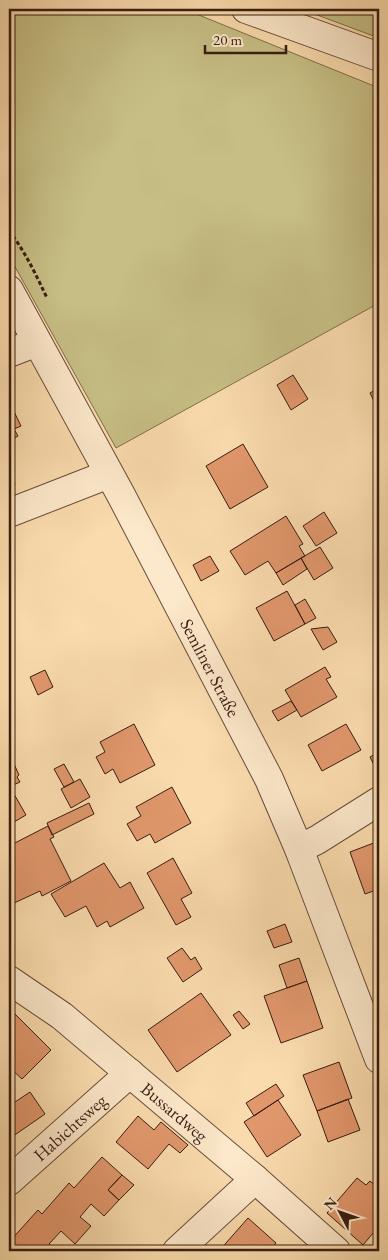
<svg xmlns="http://www.w3.org/2000/svg" width="388" height="1260" viewBox="0 0 388 1260" font-family="'EB Garamond',serif">
<style>
.green{fill:#c6be84;stroke:#806e4b}
.building{fill:#e1976c;stroke:#391d12}
.lines{fill:none;stroke-linecap:round;stroke-linejoin:round}
.minor-casing{stroke:#694c39;stroke-width:30}
.path{stroke:#391d12;stroke-width:3;stroke-dasharray:4 2.5;stroke-linecap:butt}
.minor{stroke:#fce8ca;stroke-width:28}
.labels{text-anchor:middle;dominant-baseline:central;stroke-width:4;stroke-linejoin:round;paint-order:stroke}
.street-label{font-size:18px;fill:#391d12;stroke:#fce8ca}
</style>
<rect width="100%" height="100%" fill="#fadbad"/>
<filter id="stains"><feTurbulence type="fractalNoise" baseFrequency=".004" numOctaves="4"/><feColorMatrix values="0 0 0 0 .2 0 0 0 0 .09 0 0 0 0 .02 0 0 0 .5 -.17"/></filter>
<radialGradient id="worn" r=".72"><stop offset=".6" stop-color="#630" stop-opacity="0"/><stop offset="1" stop-color="#630" stop-opacity=".3"/></radialGradient>
<!-- green -->
<path class="green" d="M 9,9 L 184,9 L 379,88 L 379,303 L 116,448 L 9,256 Z
M 301,9 L 379,9 L 379,38 Z"/>
<!-- building -->
<path class="building" d="M 293,375 L 308,399 L 291,410 L 277,385 Z
M 379,388 L 379,408 L 378,409 L 370,393 Z
M 9,401 L 21,426 L 14,429 L 18,436 L 9,441 Z
M 243,444 L 268,487 L 230,509 L 206,466 Z
M 9,467 L 15,484 L 9,487 Z
M 324,512 L 337,533 L 316,546 L 303,526 Z
M 286,516 L 303,544 L 299,546 L 305,556 L 276,573 L 268,561 L 245,575 L 230,551 Z
M 320,547 L 333,568 L 314,580 L 301,558 Z
M 210,556 L 219,571 L 201,581 L 193,565 Z
M 301,558 L 307,569 L 283,585 L 276,573 Z
M 287,591 L 305,624 L 274,641 L 256,608 Z
M 305,599 L 316,618 L 305,624 L 295,605 Z
M 328,627 L 337,642 L 323,650 L 311,629 Z
M 325,667 L 331,677 L 326,679 L 337,697 L 301,717 L 285,690 Z
M 45,670 L 53,687 L 38,695 L 30,677 Z
M 291,701 L 297,710 L 278,721 L 272,711 Z
M 134,724 L 155,765 L 120,783 L 113,769 L 105,774 L 96,757 L 105,752 L 100,742 Z
M 346,724 L 361,750 L 322,771 L 308,745 Z
M 379,752 L 379,775 L 370,757 Z
M 9,753 L 19,775 L 17,777 L 20,782 L 9,787 Z
M 64,764 L 74,782 L 64,787 L 54,769 Z
M 80,779 L 90,797 L 71,808 L 61,789 Z
M 172,787 L 191,823 L 155,843 L 150,834 L 137,841 L 127,824 L 141,816 L 136,807 Z
M 14,794 L 26,815 L 9,825 L 9,797 Z
M 89,803 L 94,814 L 52,835 L 47,823 Z
M 48,826 L 54,837 L 50,839 L 71,881 L 42,896 L 40,891 L 12,904 L 9,897 L 9,846 Z
M 379,841 L 379,889 L 365,894 L 350,852 Z
M 173,858 L 192,893 L 181,899 L 191,917 L 176,925 L 147,873 Z
M 104,863 L 120,888 L 130,882 L 144,908 L 110,927 L 107,921 L 97,927 L 86,906 L 65,917 L 51,894 Z
M 285,924 L 292,942 L 274,948 L 267,931 Z
M 182,948 L 191,960 L 195,957 L 202,969 L 183,982 L 167,958 Z
M 299,958 L 307,981 L 287,988 L 279,965 Z
M 307,981 L 323,1028 L 281,1043 L 264,996 Z
M 201,993 L 231,1035 L 177,1072 L 148,1030 Z
M 12,1011 L 51,1050 L 22,1079 L 9,1067 L 9,1014 Z
M 239,1011 L 250,1024 L 243,1029 L 233,1015 Z
M 339,1062 L 352,1098 L 317,1111 L 303,1075 Z
M 276,1084 L 284,1096 L 254,1116 L 246,1103 Z
M 30,1092 L 45,1114 L 9,1139 L 9,1106 Z
M 348,1099 L 360,1130 L 328,1142 L 317,1111 Z
M 278,1100 L 301,1135 L 267,1157 L 244,1122 Z
M 138,1116 L 154,1130 L 161,1122 L 188,1145 L 180,1153 L 169,1144 L 148,1169 L 116,1142 Z
M 102,1157 L 122,1175 L 108,1190 L 119,1200 L 104,1216 L 91,1204 L 80,1217 L 91,1226 L 75,1244 L 61,1231 L 49,1244 L 58,1251 L 9,1251 L 9,1239 L 11,1240 L 38,1210 L 42,1214 L 69,1183 L 74,1188 Z
M 122,1175 L 134,1185 L 119,1200 L 108,1190 Z
M 357,1178 L 366,1185 L 370,1181 L 379,1189 L 375,1193 L 379,1197 L 379,1226 L 363,1245 L 327,1213 Z
M 248,1218 L 276,1243 L 272,1248 L 275,1251 L 219,1251 Z"/>
<g class="lines">
<!-- minor casing -->
<g class="minor-casing">
<g id="minor">
<path d="M 246,9 L 379,57"/>
<path id="s1" d="M 9,290 L 121,495 L 269,779 L 299,849 L 379,1059"/>
<path d="M 9,353 L 37,342"/>
<path d="M 9,513 L 109,474"/>
<path d="M 299,849 L 317,840 L 379,801"/>
<path id="s2" d="M 9,980 L 62,1016 L 255,1179 L 336,1251"/>
<path id="s3" d="M 9,1181 L 130,1073"/>
<path d="M 177,1251 L 255,1179"/>
</g>
</g>
<!-- path -->
<path class="path" d="M 9,231 C 25,251 36,275 47,298"/>
<!-- minor -->
<use href="#minor" class="minor"/>
</g>
<g class="labels">
<!-- street labels -->
<g class="street-label">
<text stroke="none"><textPath href="#s1" startOffset="428">Semliner Straße</textPath></text>
<text stroke="none"><textPath href="#s2" startOffset="212">Bussardweg</textPath></text>
<text stroke="none"><textPath href="#s3" startOffset="81">Habichtsweg</textPath></text>
</g>
</g>
<!-- margin -->
<rect width="388" height="1260" fill="none" stroke="#fadbad" stroke-width="30"/>
<rect x="10" y="10" width="368" height="1240" fill="none" stroke="#391d12" stroke-width="2.5"/>
<rect x="15" y="15" width="358" height="1230" fill="none" stroke="#391d12"/>
<!-- north arrow -->
<g transform="translate(340 1212) rotate(311)" stroke="#fce8ca" stroke-width="4" paint-order="stroke">
<path d="M0-4L9 19L0 12L-9 19Z" fill="#391d12"/>
<text y="-8" font-size="14" font-weight="bold" text-anchor="middle" fill="#391d12">N</text>
</g>
<!-- scale -->
<path d="M205 45v8h81v-8" fill="none" stroke="#391d12" stroke-width="2.5"/>
<text x="213" y="45" font-size="15" fill="#391d12" stroke="#fce8ca" stroke-width="4" paint-order="stroke">20 m</text>
<rect width="100%" height="100%" filter="url(#stains)"/>
<rect width="100%" height="100%" fill="url(#worn)"/>
</svg>
